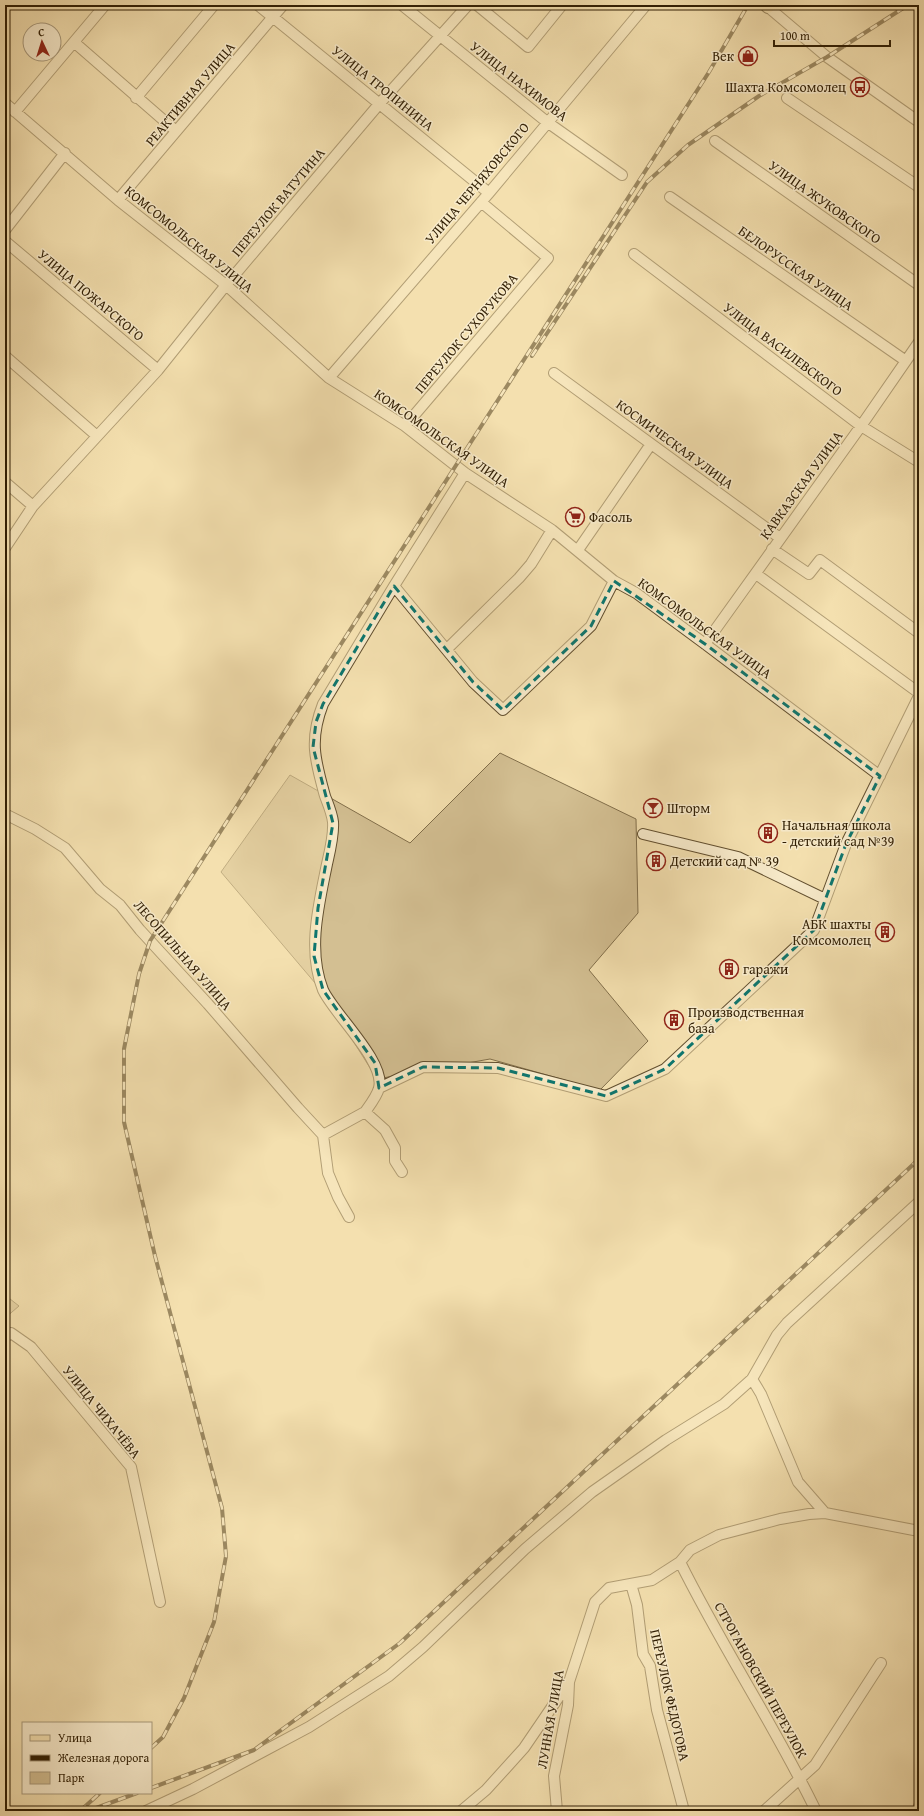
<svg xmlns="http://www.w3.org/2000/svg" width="924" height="1816" viewBox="0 0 924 1816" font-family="'Gentium Book Plus',serif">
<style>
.green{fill:#d3bf92;stroke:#826f4b}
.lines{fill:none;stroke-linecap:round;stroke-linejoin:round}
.minor-casing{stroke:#624f2f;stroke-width:12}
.major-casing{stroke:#311f04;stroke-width:14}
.minor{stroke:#f8ebcb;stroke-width:10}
.major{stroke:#f4e0af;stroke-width:12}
.rail-casing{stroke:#311f04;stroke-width:4}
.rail{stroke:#f8ebcb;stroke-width:2.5;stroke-dasharray:8;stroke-linecap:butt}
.marked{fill:none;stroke:#0f766e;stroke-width:3;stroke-dasharray:8 5;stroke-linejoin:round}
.labels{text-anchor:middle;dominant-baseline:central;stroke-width:3;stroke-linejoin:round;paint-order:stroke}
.poi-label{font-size:14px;fill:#311f04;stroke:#f8ebcb;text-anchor:start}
.street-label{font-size:14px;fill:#311f04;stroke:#f8ebcb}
</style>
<rect width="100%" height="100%" fill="#f4e0af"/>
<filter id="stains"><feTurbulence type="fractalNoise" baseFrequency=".005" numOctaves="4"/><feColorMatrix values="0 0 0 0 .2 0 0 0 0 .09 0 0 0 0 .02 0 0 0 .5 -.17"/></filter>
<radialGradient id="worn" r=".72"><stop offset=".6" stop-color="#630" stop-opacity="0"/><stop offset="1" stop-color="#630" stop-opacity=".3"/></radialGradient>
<!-- green -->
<path class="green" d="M 500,753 L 636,819 L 638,913 L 589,970 L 648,1041 L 600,1090 L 490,1059 L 377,1079 L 321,990 L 221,872 L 290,775 L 410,843 Z
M 5,1295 L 19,1306 L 5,1318 Z"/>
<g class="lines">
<!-- minor casing -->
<g class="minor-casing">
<path id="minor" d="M 258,5 L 489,193
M 402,5 L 547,122 L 622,175
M 477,5 L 528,47 L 562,5
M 768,7 L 827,57 L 919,122
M 75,43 L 176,131
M 136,98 L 214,5
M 787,98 L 919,187
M 5,103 L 118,200 L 226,285 L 329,378 L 405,426 L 465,473 L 552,530 L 614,581 L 636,593 L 705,644 L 880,776
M 15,112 L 105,5
M 715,141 L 919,285
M 670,197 L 906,361
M 118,200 L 283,5
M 5,230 L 65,153
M 5,241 L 158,370
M 634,254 L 861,426 L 919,462
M 5,356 L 97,436
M 554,373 L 780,538
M 329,378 L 489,193 L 646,5
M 405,426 L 548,258 L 481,202
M 5,482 L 33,506
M 5,548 L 33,506 L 158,370 L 226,285 L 380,103 L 468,5
M 772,549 L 809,574 L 820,560 L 919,633
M 578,550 L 651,444
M 756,574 L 919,693
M 394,586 L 473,682 L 503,710 L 591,626 L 614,581
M 705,644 L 861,426 L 919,342
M 447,649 L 519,578 L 531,564 L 552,530
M 5,814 L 35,829 L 65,848 L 100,889 L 120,905 L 140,930 L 208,1004 L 298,1108 L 323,1135
M 643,834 L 738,857 L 825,899
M 379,1088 L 423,1067 L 498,1068 L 606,1096 L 665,1069 L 814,930 L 846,844 L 919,696
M 402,1172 L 395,1161 L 395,1148 L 385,1130 L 365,1112 C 370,1105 377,1096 379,1088 C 386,1062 334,1014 323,990 C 307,950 319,904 327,864 C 330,851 334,835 333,822 C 332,813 328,804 325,796 C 315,760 309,740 323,704 L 394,586 L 465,473
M 919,1202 L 787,1323 L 777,1335 L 752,1379 L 761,1394 L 798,1482 L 825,1513 L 919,1531
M 349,1217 L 338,1197 L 328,1173 L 323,1135 L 365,1112
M 5,1337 L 11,1333 L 31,1347 L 131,1467 L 160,1602
M 680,1562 C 722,1647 775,1726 816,1811
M 631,1584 L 637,1605 L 643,1654 L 650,1666 L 657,1710 L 684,1811
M 146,1811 L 193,1789 L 309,1727 L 389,1676 L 423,1647 L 525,1549 L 592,1492 L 666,1440 L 724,1404 L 752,1379
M 461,1811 L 486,1790 L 524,1748 L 569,1682
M 557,1811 L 554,1776 L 568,1705 L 569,1682 L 595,1602 L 609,1588 L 652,1580 L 680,1562 L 690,1550 L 719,1535 L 780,1519 L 809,1514 L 825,1513
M 764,1811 L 815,1765 L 881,1663
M 918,1811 L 919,1806"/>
</g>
<!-- major casing -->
<g class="major-casing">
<path id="major" d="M 766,5 L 768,7 L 769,5"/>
</g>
<!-- minor -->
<use href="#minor" class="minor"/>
<!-- major -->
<use href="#major" class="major"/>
<!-- rail casing -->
<g class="rail-casing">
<path id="rail" d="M 532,356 L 647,182 L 688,145 L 759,96 L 827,57 L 908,5
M 151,1748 L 163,1737 L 184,1698 L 214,1622 L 226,1556 L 222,1508 L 155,1256 L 124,1122 L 124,1049 L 139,974 L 150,941 L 709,72 L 748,5
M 151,1788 L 254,1750 L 400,1643 L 919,1159
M 80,1811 L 100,1793
M 88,1811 L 137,1793"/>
</g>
<!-- rail -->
<use href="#rail" class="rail"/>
</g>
<!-- marked area -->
<path d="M0 0H924V1816H0ZM 614,581 L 705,644 L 880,776 L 846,844 L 814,930 L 665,1069 L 606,1096 L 498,1068 L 423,1067 L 379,1088 L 375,1063 L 323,990 L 314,956 L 318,908 L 333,823 L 313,747 L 316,722 L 323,704 L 394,586 L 473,682 L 503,710 L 591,626 Z" fill="#f4e0af" fill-opacity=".55" fill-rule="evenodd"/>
<path class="marked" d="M 614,581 L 705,644 L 880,776 L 846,844 L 814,930 L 665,1069 L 606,1096 L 498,1068 L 423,1067 L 379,1088 L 375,1063 L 323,990 L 314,956 L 318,908 L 333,823 L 313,747 L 316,722 L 323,704 L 394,586 L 473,682 L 503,710 L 591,626 Z"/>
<!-- icons -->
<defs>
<g id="shop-ring" transform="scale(1)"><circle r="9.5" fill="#f8ebcb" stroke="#8f2418" stroke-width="1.5"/><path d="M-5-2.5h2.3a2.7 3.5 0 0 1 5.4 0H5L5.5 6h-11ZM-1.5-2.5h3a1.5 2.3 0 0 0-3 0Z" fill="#8f2418"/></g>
<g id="bus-ring" transform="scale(1)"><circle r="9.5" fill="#f8ebcb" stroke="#8f2418" stroke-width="1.5"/><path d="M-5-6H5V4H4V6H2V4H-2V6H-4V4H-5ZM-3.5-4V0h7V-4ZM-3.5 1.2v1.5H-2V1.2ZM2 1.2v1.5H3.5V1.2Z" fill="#8f2418"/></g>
<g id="supermarket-ring" transform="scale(1)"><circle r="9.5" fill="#f8ebcb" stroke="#8f2418" stroke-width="1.5"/><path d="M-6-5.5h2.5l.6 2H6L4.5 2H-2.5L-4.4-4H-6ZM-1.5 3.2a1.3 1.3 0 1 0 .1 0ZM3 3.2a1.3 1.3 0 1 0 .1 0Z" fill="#8f2418"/></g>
<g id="bar-ring" transform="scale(1)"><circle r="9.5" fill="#f8ebcb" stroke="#8f2418" stroke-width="1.5"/><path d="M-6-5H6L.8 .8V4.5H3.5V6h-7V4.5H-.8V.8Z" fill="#8f2418"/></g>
<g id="building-ring" transform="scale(1)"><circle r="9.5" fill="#f8ebcb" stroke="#8f2418" stroke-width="1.5"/><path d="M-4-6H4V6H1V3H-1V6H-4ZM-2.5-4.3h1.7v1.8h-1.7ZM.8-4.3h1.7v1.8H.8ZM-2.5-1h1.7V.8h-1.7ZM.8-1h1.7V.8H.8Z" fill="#8f2418"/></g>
</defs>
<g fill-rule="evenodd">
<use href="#shop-ring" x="748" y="56"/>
<use href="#bus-ring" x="860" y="87"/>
<use href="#supermarket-ring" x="575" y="517"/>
<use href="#bar-ring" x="653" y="808"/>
<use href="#building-ring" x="768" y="833"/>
<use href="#building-ring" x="656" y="861"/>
<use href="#building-ring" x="885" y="932"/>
<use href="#building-ring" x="729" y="969"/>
<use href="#building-ring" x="674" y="1020"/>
</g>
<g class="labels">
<!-- poi labels -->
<g class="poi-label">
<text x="734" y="56" text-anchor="end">Век</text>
<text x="846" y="87" text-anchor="end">Шахта Комсомолец</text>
<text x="589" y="517">Фасоль</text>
<text x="667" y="808">Шторм</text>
<text x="782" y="825">Начальная школа<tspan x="782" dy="16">- детский сад №39</tspan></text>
<text x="670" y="861">Детский сад № 39</text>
<text x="871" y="924" text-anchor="end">АБК шахты<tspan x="871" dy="16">Комсомолец</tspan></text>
<text x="743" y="969">гаражи</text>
<text x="688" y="1012">Производственная<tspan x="688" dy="16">база</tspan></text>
</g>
<!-- street labels -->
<g class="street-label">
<text transform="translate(519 81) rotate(38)">УЛИЦА НАХИМОВА</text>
<text transform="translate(383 88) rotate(39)">УЛИЦА ТРОПИНИНА</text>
<text transform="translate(190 94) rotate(-50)">РЕАКТИВНАЯ УЛИЦА</text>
<text transform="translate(477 183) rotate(-50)">УЛИЦА ЧЕРНЯХОВСКОГО</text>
<text transform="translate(278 202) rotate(-50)">ПЕРЕУЛОК ВАТУТИНА</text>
<text transform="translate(825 202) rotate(35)">УЛИЦА ЖУКОВСКОГО</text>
<text transform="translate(189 239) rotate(39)">КОМСОМОЛЬСКАЯ УЛИЦА</text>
<text transform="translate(796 268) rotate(35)">БЕЛОРУССКАЯ УЛИЦА</text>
<text transform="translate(91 295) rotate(40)">УЛИЦА ПОЖАРСКОГО</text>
<text transform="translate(466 333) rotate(-50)">ПЕРЕУЛОК СУХОРУКОВА</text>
<text transform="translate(783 349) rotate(37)">УЛИЦА ВАСИЛЕВСКОГО</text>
<text transform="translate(442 438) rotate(35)">КОМСОМОЛЬСКАЯ УЛИЦА</text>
<text transform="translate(675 444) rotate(36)">КОСМИЧЕСКАЯ УЛИЦА</text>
<text transform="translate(801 485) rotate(-54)">КАВКАЗСКАЯ УЛИЦА</text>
<text transform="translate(705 628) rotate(36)">КОМСОМОЛЬСКАЯ УЛИЦА</text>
<text transform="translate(183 955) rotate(49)">ЛЕСОПИЛЬНАЯ УЛИЦА</text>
<text transform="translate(102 1412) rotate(51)">УЛИЦА ЧИХАЧЁВА</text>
<text transform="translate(761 1680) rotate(61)">СТРОГАНОВСКИЙ ПЕРЕУЛОК</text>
<text transform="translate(670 1695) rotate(77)">ПЕРЕУЛОК ФЕДОТОВА</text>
<text transform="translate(550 1719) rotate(-80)">ЛУННАЯ УЛИЦА</text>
</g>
</g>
<!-- margin -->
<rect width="924" height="1816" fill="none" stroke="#f4e0af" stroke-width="20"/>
<rect x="6" y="6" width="912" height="1804" fill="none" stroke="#311f04" stroke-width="2"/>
<rect x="10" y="10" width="904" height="1796" fill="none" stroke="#311f04"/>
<!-- legend -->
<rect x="22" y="1722" width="130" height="72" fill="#f8ebcb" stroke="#a8997b"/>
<rect x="30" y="1735" width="20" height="6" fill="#f4e0af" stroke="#a8997b"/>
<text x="58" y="1742" font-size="12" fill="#311f04">Улица</text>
<rect x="30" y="1755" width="20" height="6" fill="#311f04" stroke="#a8997b"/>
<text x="58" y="1762" font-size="12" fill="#311f04">Железная дорога</text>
<rect x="30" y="1772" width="20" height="12" fill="#d3bf92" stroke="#a8997b"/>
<text x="58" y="1782" font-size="12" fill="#311f04">Парк</text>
<!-- north arrow -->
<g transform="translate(42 42) rotate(356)"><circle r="19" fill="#f8ebcb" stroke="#a8997b"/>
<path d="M0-3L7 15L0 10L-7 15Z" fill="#8f2418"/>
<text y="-6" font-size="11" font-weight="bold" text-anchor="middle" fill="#311f04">С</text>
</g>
<!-- scale -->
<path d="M774 40v6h116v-6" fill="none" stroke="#311f04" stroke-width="2"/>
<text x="780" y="40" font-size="12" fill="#311f04" stroke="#f8ebcb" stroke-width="3" paint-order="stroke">100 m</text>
<rect width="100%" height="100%" filter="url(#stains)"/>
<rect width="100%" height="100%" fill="url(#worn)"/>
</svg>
